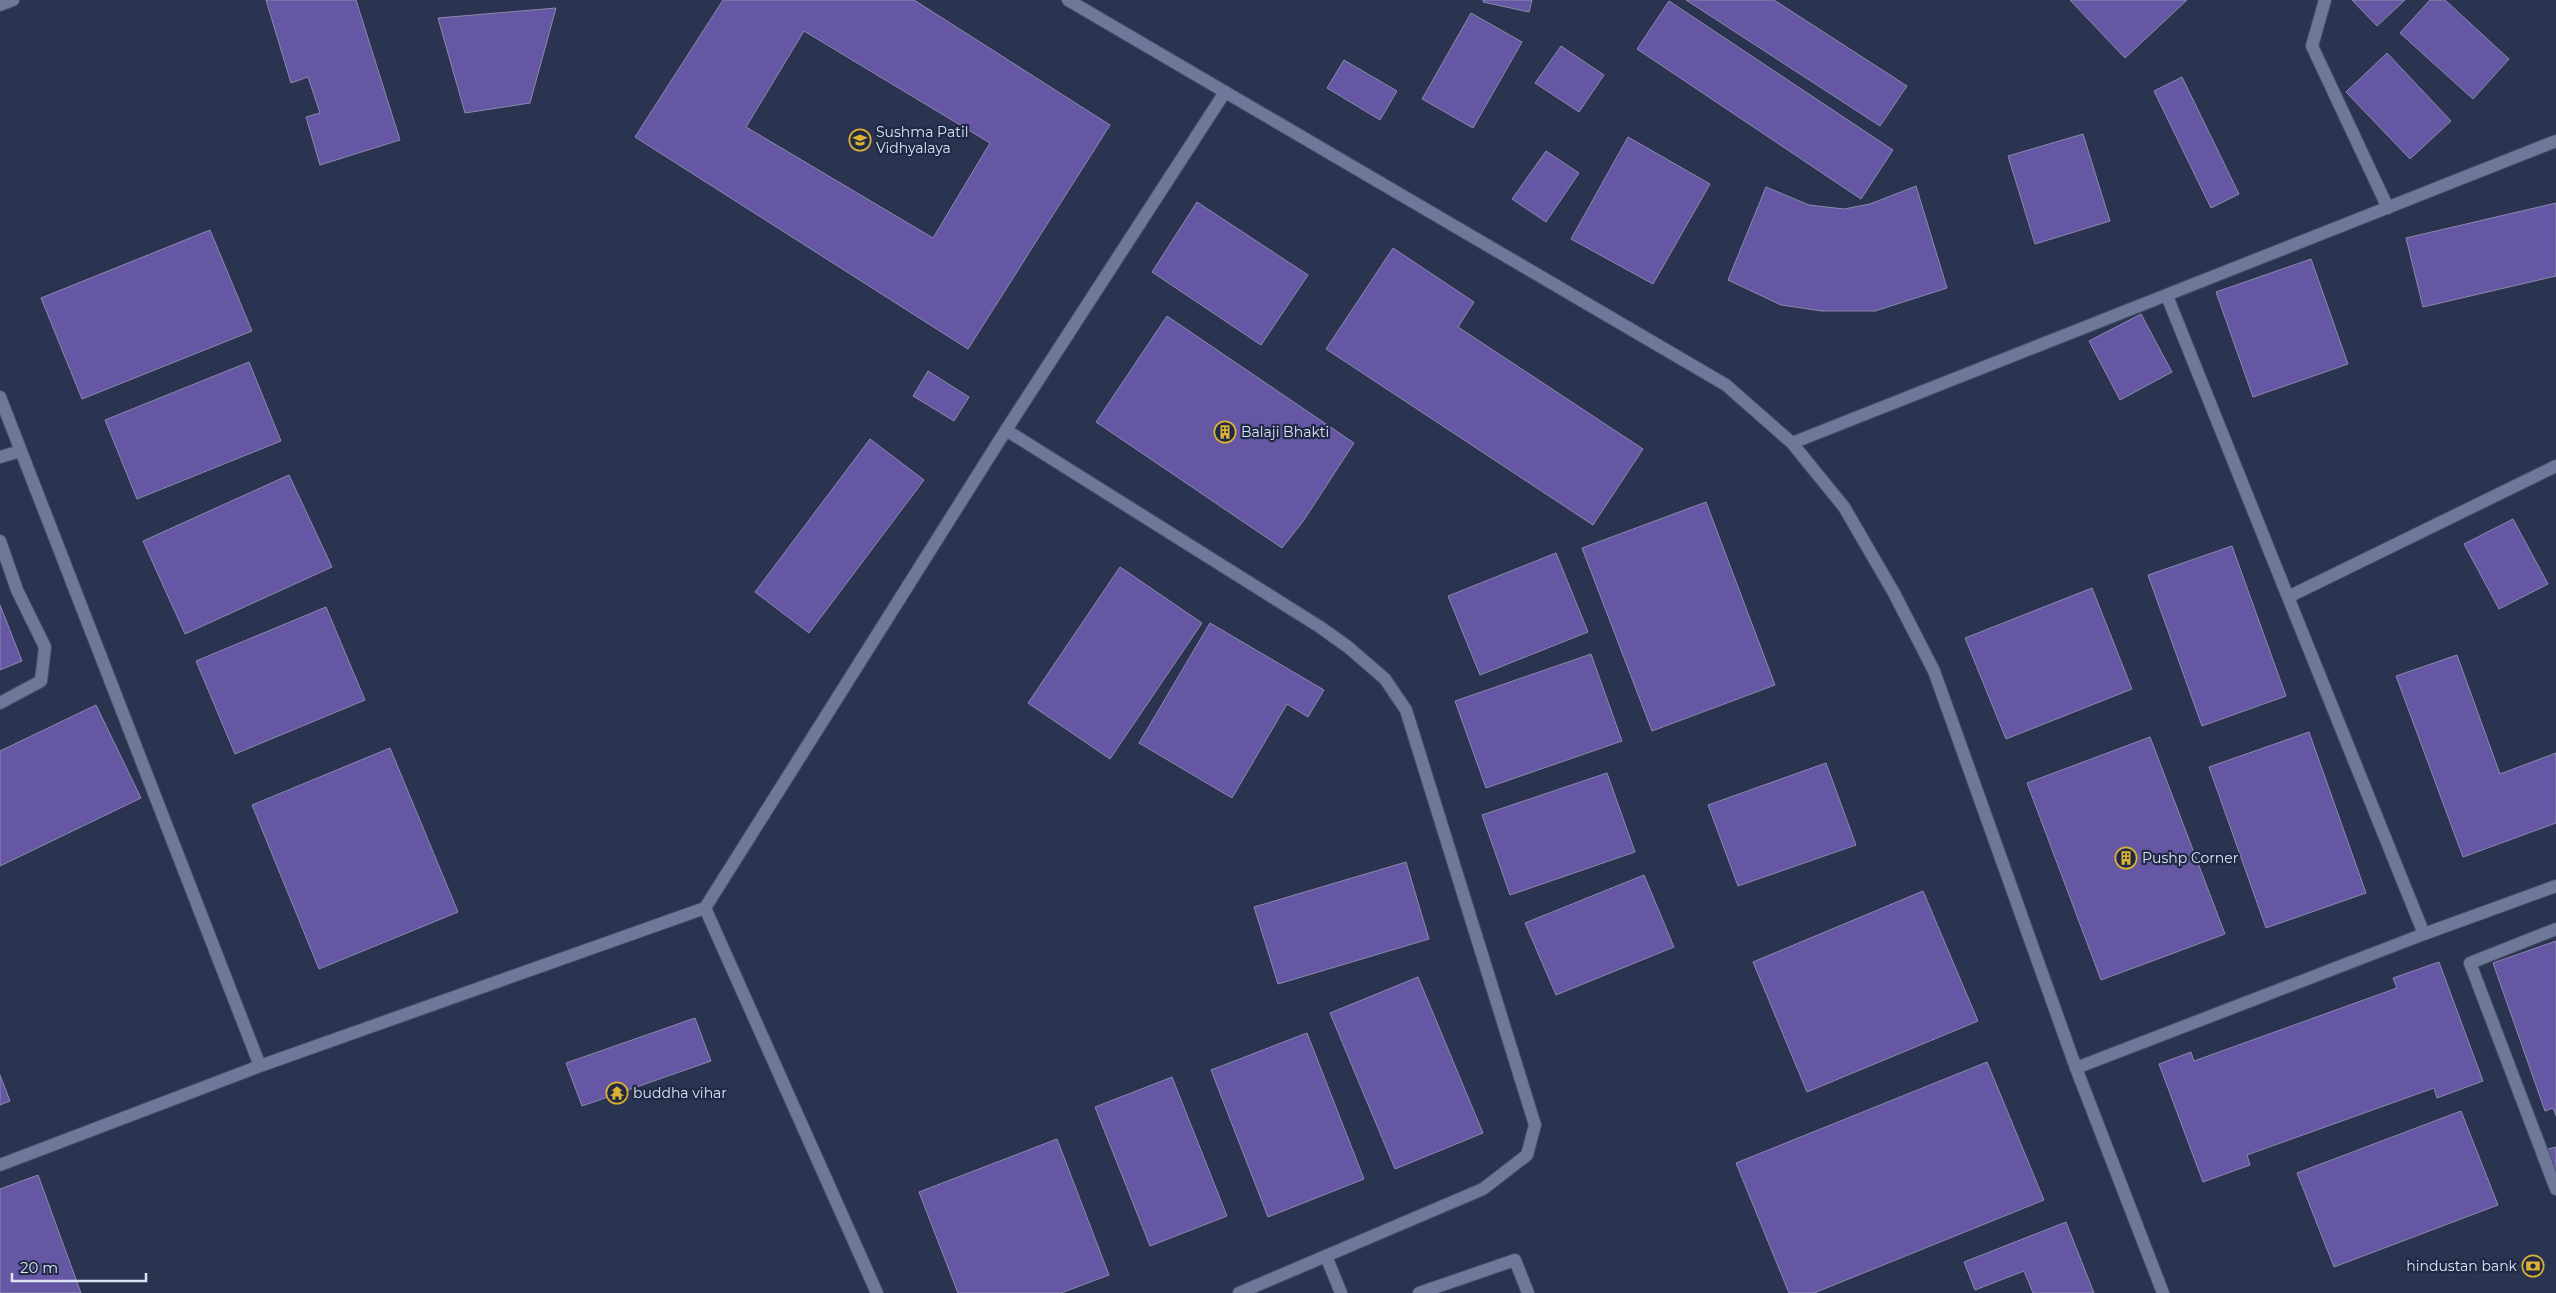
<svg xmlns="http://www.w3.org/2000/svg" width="2556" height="1293" viewBox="0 0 2556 1293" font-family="Montserrat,sans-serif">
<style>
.building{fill:#6557a3;stroke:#8d89ad;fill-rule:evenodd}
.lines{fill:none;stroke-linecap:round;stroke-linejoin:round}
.service-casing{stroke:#474e67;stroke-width:14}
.minor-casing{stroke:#474e67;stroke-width:14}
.tertiary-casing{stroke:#474e67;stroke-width:14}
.service{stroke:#6e799a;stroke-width:12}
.minor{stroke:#6e799a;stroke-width:12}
.tertiary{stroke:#6e799a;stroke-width:12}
.labels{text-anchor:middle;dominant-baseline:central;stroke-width:4.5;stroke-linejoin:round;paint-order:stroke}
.poi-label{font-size:14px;fill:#dce3f5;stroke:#202945;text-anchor:start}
</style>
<rect width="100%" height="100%" fill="#2a3350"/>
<!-- building -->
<path class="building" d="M 266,0 L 356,0 L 400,140 L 320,165 L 306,117 L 320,113 L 308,77 L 291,83 Z
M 723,0 L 914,0 L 1110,125 L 968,349 L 635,137 ZM 804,31 L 990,143 L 933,238 L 746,127 Z
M 1483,0 L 1532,0 L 1529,12 L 1483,2 Z
M 1686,0 L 1774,0 L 1907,86 L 1880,126 Z
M 2070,0 L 2187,0 L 2125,58 Z
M 2352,0 L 2405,0 L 2377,26 Z
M 2430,0 L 2445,0 L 2509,59 L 2473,99 L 2400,33 Z
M 1669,1 L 1893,150 L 1861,199 L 1637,49 Z
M 556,8 L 530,103 L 465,113 L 438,18 Z
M 1471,13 L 1522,42 L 1473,128 L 1422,99 Z
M 1561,46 L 1604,75 L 1579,112 L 1535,83 Z
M 2387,53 L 2451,121 L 2410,159 L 2346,92 Z
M 1344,60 L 1397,91 L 1380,120 L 1327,88 Z
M 2182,77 L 2239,194 L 2211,208 L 2154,91 Z
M 2083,134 L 2110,221 L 2035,244 L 2008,156 Z
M 1628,137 L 1710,184 L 1653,284 L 1571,239 Z
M 1546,151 L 1579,173 L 1546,222 L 1512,199 Z
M 1916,186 L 1947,288 L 1875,311 L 1822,311 L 1781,305 L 1728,280 L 1766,187 L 1809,205 L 1844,209 L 1870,204 Z
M 1197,202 L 1308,275 L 1261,345 L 1152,272 Z
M 2556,203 L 2556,276 L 2423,307 L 2406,238 Z
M 210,230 L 252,331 L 82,399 L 41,298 Z
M 1393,248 L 1474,302 L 1458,327 L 1643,449 L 1593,525 L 1326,349 Z
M 2311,259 L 2348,364 L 2253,397 L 2216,292 Z
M 2141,314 L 2172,372 L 2120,400 L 2089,341 Z
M 1167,316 L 1354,443 L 1304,520 L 1282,548 L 1096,422 Z
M 249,362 L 281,441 L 137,499 L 105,420 Z
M 928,371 L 969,397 L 954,421 L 913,396 Z
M 870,439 L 924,480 L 809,633 L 755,592 Z
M 289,475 L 332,567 L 185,634 L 143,541 Z
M 1706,502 L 1775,685 L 1652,731 L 1582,548 Z
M 2513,519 L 2548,584 L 2499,609 L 2464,544 Z
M 2232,546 L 2286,696 L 2202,726 L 2148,575 Z
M 1556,553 L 1588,632 L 1480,675 L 1448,596 Z
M 1120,567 L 1202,623 L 1110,759 L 1028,703 Z
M 2092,588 L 2132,689 L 2006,739 L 1965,638 Z
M 0,605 L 22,661 L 0,670 Z
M 326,607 L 365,700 L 235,754 L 196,661 Z
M 1210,623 L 1324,690 L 1308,717 L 1287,704 L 1232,798 L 1139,743 Z
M 1591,654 L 1622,741 L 1486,788 L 1455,701 Z
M 2457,655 L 2500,774 L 2556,753 L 2556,823 L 2463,857 L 2396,676 Z
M 96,705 L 141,798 L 0,866 L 0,751 Z
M 2309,732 L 2366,893 L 2266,928 L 2209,767 Z
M 2150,737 L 2225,934 L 2101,980 L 2027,783 Z
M 390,748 L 458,912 L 319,969 L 252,805 Z
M 1826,763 L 1856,845 L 1738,886 L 1708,805 Z
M 1607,773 L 1635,852 L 1510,895 L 1482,815 Z
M 1406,862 L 1429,939 L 1278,984 L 1254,907 Z
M 1644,875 L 1674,947 L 1556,995 L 1525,923 Z
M 1923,891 L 1978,1021 L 1807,1092 L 1753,962 Z
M 2556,941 L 2556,1116 L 2553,1108 L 2545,1111 L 2493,963 Z
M 2439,962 L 2483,1081 L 2437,1098 L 2434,1088 L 2247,1155 L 2250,1165 L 2203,1182 L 2159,1064 L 2191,1052 L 2194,1061 L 2397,988 L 2393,978 Z
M 1418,977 L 1483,1133 L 1395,1169 L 1330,1013 Z
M 695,1018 L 711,1061 L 582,1106 L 566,1063 Z
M 1307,1033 L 1364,1179 L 1268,1217 L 1211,1070 Z
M 1987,1062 L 2044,1200 L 1814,1293 L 1789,1293 L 1736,1163 Z
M 0,1075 L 10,1101 L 0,1105 Z
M 1172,1077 L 1227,1216 L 1150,1246 L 1095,1107 Z
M 2461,1111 L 2498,1205 L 2334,1267 L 2297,1173 Z
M 1057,1139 L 1109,1275 L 1061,1293 L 958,1293 L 919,1192 Z
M 2556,1147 L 2556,1172 L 2548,1149 Z
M 38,1175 L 81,1293 L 0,1293 L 0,1189 Z
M 2066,1222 L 2094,1293 L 2033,1293 L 2024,1271 L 1975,1290 L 1964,1262 Z"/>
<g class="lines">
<!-- service casing -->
<g class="service-casing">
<path id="service" d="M 2556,929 L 2470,963 L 2556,1189
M 1326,1256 L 1341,1293
M 1419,1293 L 1515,1260 L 1528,1293"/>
</g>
<!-- minor casing -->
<g class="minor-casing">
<path id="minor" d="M 2325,0 L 2312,46 L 2388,208
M 2167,296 L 2288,597
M 0,397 L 260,1066
M 1006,430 L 1320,627 L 1348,647 L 1385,679 L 1406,710 L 1535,1125 L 1527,1155 L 1483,1189 L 1239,1293
M 0,457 L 21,451
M 0,541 L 17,590 L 45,647 L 41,681 L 0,703
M 705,908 L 877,1293
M 2424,934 L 2556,886
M 2076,1068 L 2424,934 L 2288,597 L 2556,466
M 0,1165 L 260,1066 L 705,908 L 1006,430 L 1225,92"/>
</g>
<!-- tertiary casing -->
<g class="tertiary-casing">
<path id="tertiary" d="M 1068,0 L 1726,385 L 1792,443 L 1844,507 L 1894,593 L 1934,671 L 2076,1068 L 2163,1293
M 0,5 L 13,0
M 1792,443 L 2556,141"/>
</g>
<!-- service -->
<use href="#service" class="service"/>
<!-- minor -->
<use href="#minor" class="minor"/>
<!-- tertiary -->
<use href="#tertiary" class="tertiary"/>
</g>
<!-- icons -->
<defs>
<g id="school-ring" transform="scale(1.125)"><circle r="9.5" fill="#202945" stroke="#dbb233" stroke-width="1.5"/><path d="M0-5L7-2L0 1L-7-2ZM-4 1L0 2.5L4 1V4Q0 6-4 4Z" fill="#dbb233"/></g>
<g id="building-ring" transform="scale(1.125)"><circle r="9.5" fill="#202945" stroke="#dbb233" stroke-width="1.5"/><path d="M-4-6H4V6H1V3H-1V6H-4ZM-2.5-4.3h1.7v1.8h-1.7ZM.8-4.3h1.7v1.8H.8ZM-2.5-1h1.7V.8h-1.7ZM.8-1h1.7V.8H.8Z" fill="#dbb233"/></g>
<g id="temple-ring" transform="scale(1.125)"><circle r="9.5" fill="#202945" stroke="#dbb233" stroke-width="1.5"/><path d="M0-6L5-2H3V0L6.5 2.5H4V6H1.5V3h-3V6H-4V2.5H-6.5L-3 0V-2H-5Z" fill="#dbb233"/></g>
<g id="bank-ring" transform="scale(1.125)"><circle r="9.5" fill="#202945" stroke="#dbb233" stroke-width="1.5"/><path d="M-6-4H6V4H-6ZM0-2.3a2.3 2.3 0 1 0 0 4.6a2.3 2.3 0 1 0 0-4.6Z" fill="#dbb233"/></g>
</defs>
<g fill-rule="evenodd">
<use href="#school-ring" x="860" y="140"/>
<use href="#building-ring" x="1225" y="432"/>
<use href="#building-ring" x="2126" y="858"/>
<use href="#temple-ring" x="617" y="1093"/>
<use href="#bank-ring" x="2533" y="1266"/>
</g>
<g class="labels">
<!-- poi labels -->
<g class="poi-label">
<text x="876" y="132">Sushma Patil<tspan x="876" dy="16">Vidhyalaya</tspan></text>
<text x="1241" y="432">Balaji Bhakti</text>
<text x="2142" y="858">Pushp Corner</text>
<text x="633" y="1093">buddha vihar</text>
<text x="2517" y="1266" text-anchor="end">hindustan bank</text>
</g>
</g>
<!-- scale -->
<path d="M12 1273v8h134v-8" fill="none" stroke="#dce3f5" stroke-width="2.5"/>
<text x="20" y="1273" font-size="15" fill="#dce3f5" stroke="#202945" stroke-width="4" paint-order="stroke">20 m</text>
</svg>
